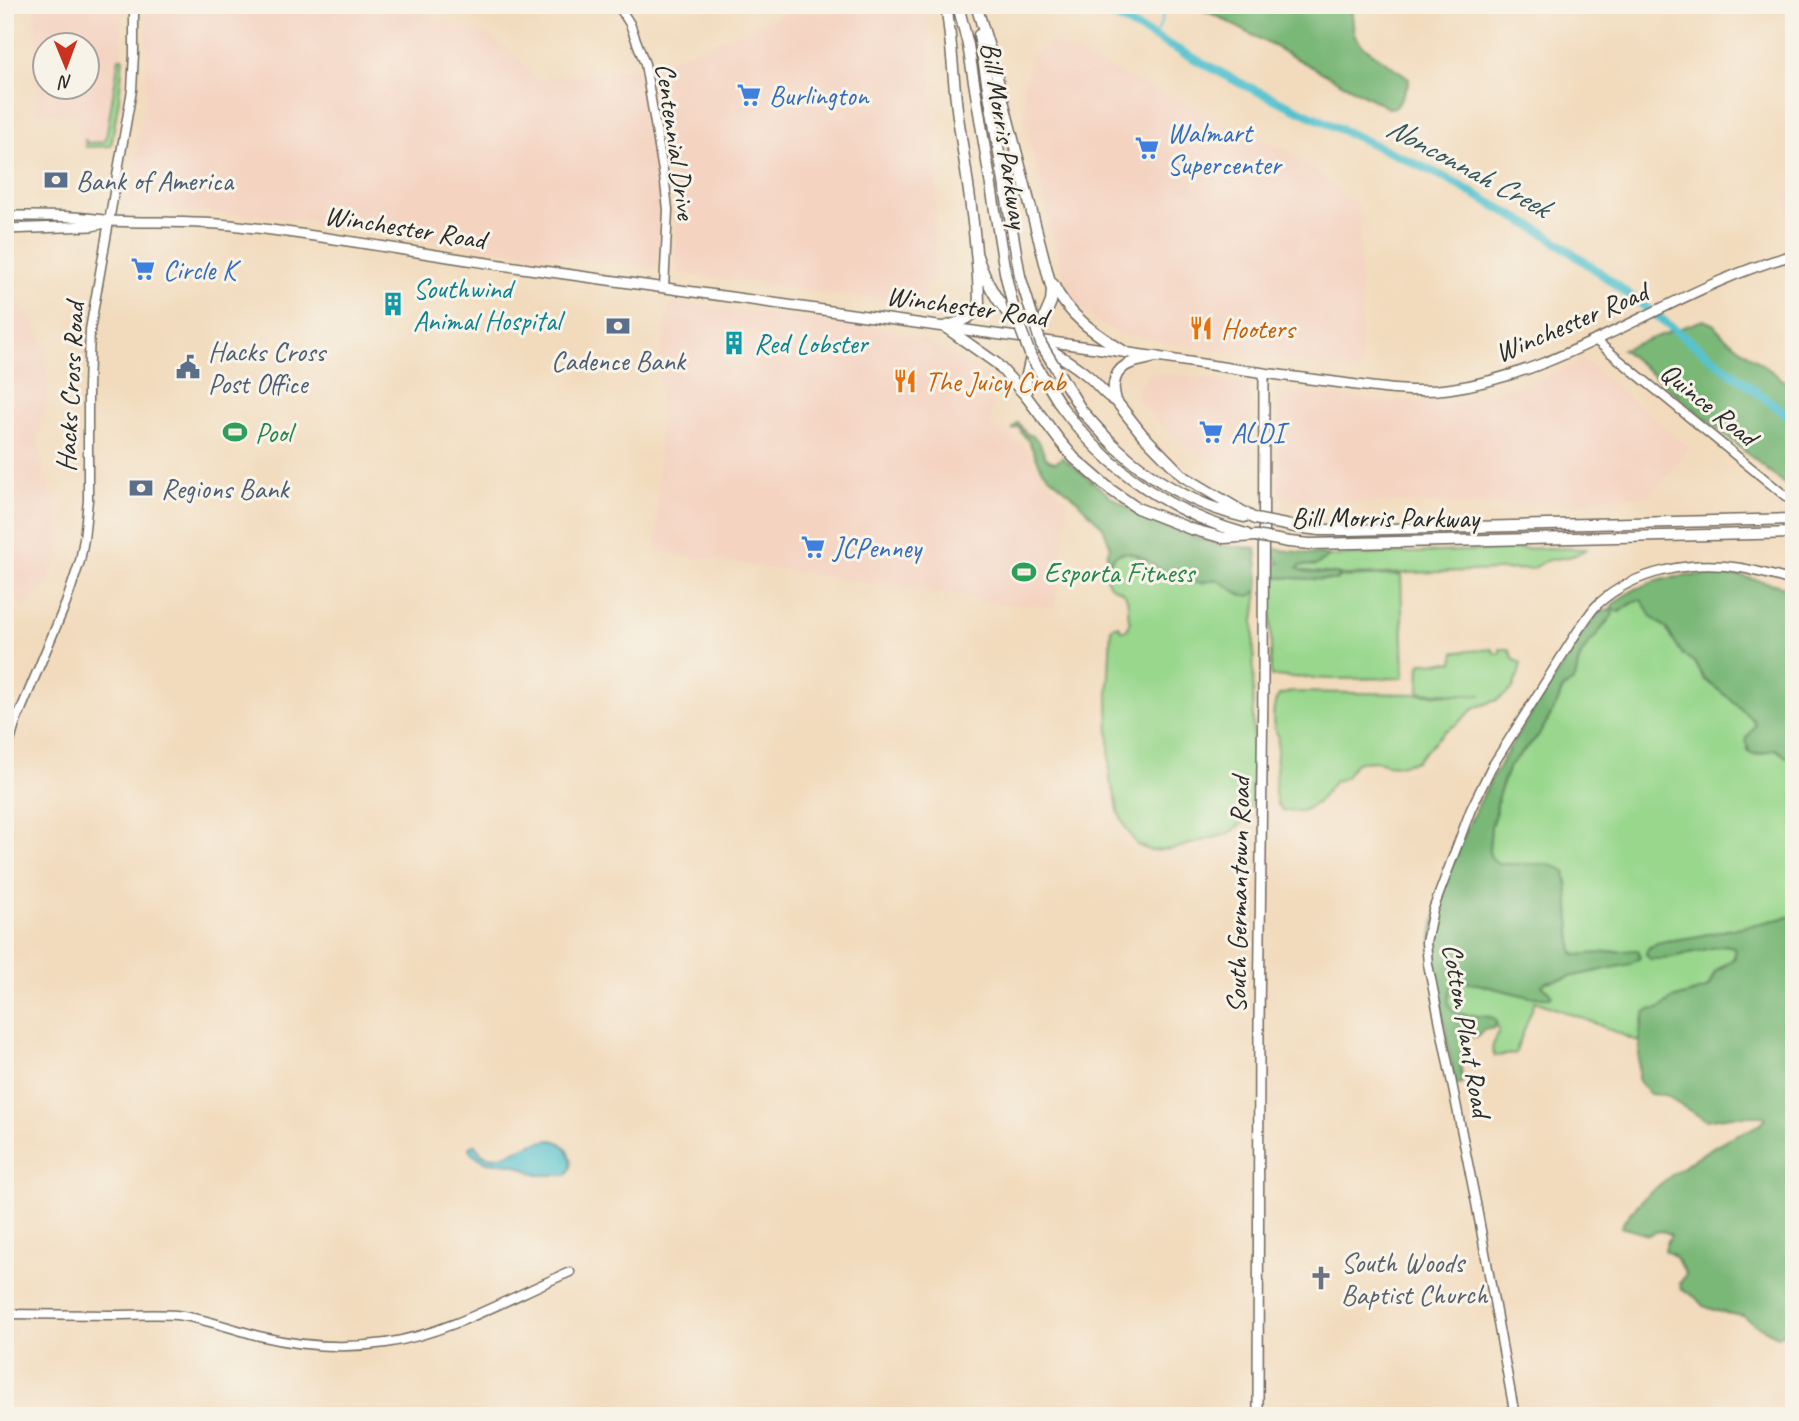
<svg xmlns="http://www.w3.org/2000/svg" width="1799" height="1421" viewBox="0 0 1799 1421" font-family="Caveat,sans-serif">
<style>
.built{fill:#f4d3c1;fill-rule:evenodd}
.green{fill:#99d78d;stroke:#62815c;stroke-width:2}
.forest{fill:#7ab878;stroke:#527252;stroke-width:2}
.water{fill:#56c2cf;stroke:#40767d;stroke-width:2}
.lines{fill:none;stroke-linecap:round;stroke-linejoin:round}
.stream{stroke:#56c2cf;stroke-width:2}
.river{stroke:#56c2cf;stroke-width:9}
.secondary-casing{stroke:#71695e;stroke-width:11}
.primary-casing{stroke:#71695e;stroke-width:12}
.highway-casing{stroke:#71695e;stroke-width:13}
.secondary{stroke:#fff;stroke-width:8}
.primary{stroke:#fff;stroke-width:9}
.highway{stroke:#fff;stroke-width:10}
.highway-bridge-casing{stroke:#71695e;stroke-width:13;stroke-linecap:butt}
.highway-bridge{stroke:#fff;stroke-width:10}
.labels{text-anchor:middle;dominant-baseline:central;stroke-width:6;stroke-linejoin:round;paint-order:stroke}
.shop-label{font-size:28px;fill:#366cbe;stroke:#f7f3e8;text-anchor:start}
.street-label{font-size:28px;fill:#2b2b2b;stroke:#f7f3e8}
.service-label{font-size:28px;fill:#4e5e75;stroke:#f7f3e8;text-anchor:start}
.culture-label{font-size:28px;fill:#0d838f;stroke:#f7f3e8;text-anchor:start}
.food-label{font-size:28px;fill:#c56008;stroke:#f7f3e8;text-anchor:start}
.leisure-label{font-size:28px;fill:#27864d;stroke:#f7f3e8;text-anchor:start}
.worship-label{font-size:28px;fill:#5b616d;stroke:#f7f3e8;text-anchor:start}
.water-label{font-size:30px;font-style:italic;fill:#38585c;stroke:#f7f3e8}
</style>
<rect width="100%" height="100%" fill="#f7f3e8"/>
<filter id="ink" filterUnits="userSpaceOnUse"><feTurbulence type="fractalNoise" baseFrequency=".0143" numOctaves="2"/><feDisplacementMap in="SourceGraphic" scale="14" xChannelSelector="R" yChannelSelector="G"/><feConvolveMatrix kernelMatrix="1 2 1 2 8 2 1 2 1" color-interpolation-filters="sRGB"/></filter>
<filter id="wash" filterUnits="userSpaceOnUse"><feTurbulence type="fractalNoise" baseFrequency=".00686" numOctaves="4" result="noise"/><feDisplacementMap in="SourceGraphic" scale="28" xChannelSelector="R" yChannelSelector="G"/><feGaussianBlur stdDeviation="1.57" result="paint"/><feColorMatrix in="noise" values="0 0 0 0 0 0 0 0 0 0 0 0 0 0 0 0 0 1.4 0 .05"/><feComposite in="paint" operator="in"/></filter>
<g filter="url(#wash)">
<rect width="100%" height="100%" fill="#f2dbbd"/>
<!-- built -->
<path class="built" d="M 35,5 L 122,5 L 122,73 L 111,146 L 80,147 L 78,113 L 37,113 ZM 46,46 L 88,46 L 88,88 L 46,88 Z
M 147,5 L 391,5 L 491,35 L 527,67 L 533,80 L 639,67 L 657,176 L 660,229 L 657,269 L 518,252 L 274,216 L 145,209 L 133,207 L 129,202 L 130,193 L 146,94 Z
M 928,12 L 937,169 L 935,274 L 919,305 L 676,273 L 677,232 L 674,172 L 659,64 L 786,13 Z
M 1050,41 L 1289,151 L 1360,206 L 1361,373 L 1121,334 L 1096,321 L 1077,305 L 1067,290 L 1025,123 L 1023,85 L 1031,57 Z
M 1794,191 L 1794,244 L 1787,246 L 1787,192 Z
M 5,288 L 11,292 L 31,318 L 44,344 L 49,387 L 39,440 L 40,459 L 54,498 L 61,539 L 52,576 L 25,608 L 5,586 Z
M 675,302 L 883,328 L 924,340 L 996,380 L 990,426 L 1008,433 L 1025,447 L 1046,480 L 1069,503 L 1055,607 L 997,604 L 953,595 L 656,551 L 660,421 L 659,362 L 668,308 Z
M 1584,360 L 1690,448 L 1650,495 L 1563,503 L 1471,505 L 1278,499 L 1279,403 L 1284,394 L 1292,390 L 1383,402 L 1451,402 L 1485,395 L 1516,387 L 1545,377 Z
M 1156,372 L 1250,385 L 1252,466 L 1227,466 L 1186,448 L 1136,399 L 1136,388 L 1144,378 Z"/>
<!-- green -->
<path class="green" d="M 119,58 L 123,58 L 119,98 L 111,146 L 86,147 L 85,139 L 87,143 L 104,142 L 104,139 L 106,138 Z
M 1544,548 L 1586,549 C 1571,560 1563,556 1546,561 C 1540,563 1538,567 1531,569 L 1347,575 L 1303,571 L 1297,568 L 1301,565 L 1315,566 L 1330,556 Z
M 1127,552 L 1147,560 L 1176,579 L 1202,583 L 1216,579 L 1256,593 L 1258,590 L 1254,621 L 1252,798 L 1247,819 L 1233,831 L 1224,835 L 1173,849 L 1151,851 L 1137,845 L 1126,828 L 1118,811 L 1116,798 L 1110,781 L 1108,695 L 1111,629 L 1112,627 L 1119,625 L 1120,629 L 1124,631 L 1128,628 L 1130,623 C 1127,616 1130,599 1125,594 C 1116,585 1108,592 1106,573 L 1108,571 L 1109,563 L 1116,555 Z
M 1401,575 L 1404,678 L 1332,679 L 1271,676 L 1271,577 L 1333,580 L 1339,577 Z
M 1641,599 L 1666,628 L 1683,654 L 1695,662 L 1704,679 L 1729,698 L 1754,721 L 1755,726 C 1751,732 1740,752 1754,755 C 1760,756 1771,750 1776,749 L 1794,763 L 1794,916 L 1694,937 L 1666,941 L 1649,947 L 1646,954 L 1656,959 L 1663,959 L 1724,945 L 1734,947 C 1737,964 1727,960 1717,970 C 1713,975 1711,980 1709,986 L 1706,989 L 1672,999 L 1659,1009 L 1648,1010 L 1642,1020 L 1639,1042 L 1592,1022 L 1535,1001 L 1515,1054 L 1495,1056 C 1487,1043 1500,1041 1498,1029 C 1498,1026 1495,1020 1494,1018 L 1463,1016 L 1452,1011 L 1448,1002 L 1451,983 L 1456,981 L 1465,981 L 1530,997 L 1550,997 L 1548,990 L 1543,988 L 1542,985 L 1546,982 L 1615,967 L 1617,951 L 1582,956 L 1573,953 L 1567,882 L 1565,872 L 1549,864 L 1497,864 L 1491,857 L 1489,851 L 1491,826 L 1496,811 L 1498,796 L 1508,769 L 1515,760 L 1539,735 L 1557,704 L 1563,689 L 1573,681 L 1582,653 L 1593,638 L 1607,622 L 1612,611 L 1610,609 L 1612,606 L 1615,611 L 1619,612 L 1638,600 Z
M 1493,649 L 1494,653 L 1498,654 L 1500,652 L 1500,649 L 1509,649 L 1514,660 L 1521,663 L 1519,673 L 1513,688 L 1509,692 L 1497,700 L 1477,707 L 1471,711 L 1457,724 L 1445,731 L 1416,761 L 1399,765 L 1386,764 L 1378,761 L 1359,762 L 1354,765 L 1346,777 L 1334,782 L 1317,803 L 1302,811 L 1283,811 L 1277,804 L 1275,792 L 1278,735 C 1271,728 1272,705 1279,695 L 1291,692 L 1482,695 L 1419,692 L 1420,665 L 1422,663 L 1453,662 L 1455,652 L 1457,652 Z"/>
<!-- forest -->
<path class="forest" d="M 1191,5 L 1351,5 L 1354,34 L 1363,46 L 1409,78 L 1409,83 L 1396,107 L 1388,108 L 1219,17 Z
M 1703,320 L 1713,324 L 1724,336 L 1794,388 L 1794,492 L 1622,349 Z
M 1018,423 C 1021,426 1023,429 1025,432 C 1031,438 1029,432 1035,438 C 1046,446 1039,461 1057,462 L 1062,457 L 1110,496 L 1145,518 L 1162,526 L 1220,546 L 1256,548 L 1259,579 L 1258,590 L 1250,596 L 1243,596 L 1216,579 C 1204,583 1190,584 1177,579 C 1161,573 1134,543 1116,555 C 1113,557 1111,561 1108,563 L 1107,555 L 1110,546 L 1103,527 L 1071,494 L 1049,476 L 1042,469 L 1028,440 L 1021,432 L 1019,427 L 1012,430 Z
M 1273,549 L 1330,556 L 1315,566 L 1301,565 L 1297,568 L 1303,571 L 1340,575 L 1337,580 L 1333,580 L 1271,577 L 1272,564 L 1280,563 L 1271,552 Z
M 1720,575 L 1741,576 L 1794,589 L 1794,763 L 1776,749 C 1761,752 1748,763 1746,739 L 1755,726 L 1754,721 L 1729,698 L 1704,679 L 1695,662 L 1683,655 L 1666,628 L 1653,618 L 1641,600 L 1637,600 L 1619,612 L 1613,608 L 1613,604 C 1645,577 1679,575 1720,575 Z
M 1610,609 L 1613,613 L 1612,616 L 1582,653 L 1578,663 L 1576,676 L 1573,681 L 1562,689 L 1557,704 L 1539,735 L 1515,760 L 1508,769 L 1498,796 L 1496,811 L 1491,826 L 1489,851 L 1491,857 L 1497,864 L 1549,864 L 1558,867 L 1565,872 L 1567,882 L 1572,948 L 1573,953 L 1577,955 L 1635,950 L 1638,950 L 1640,958 L 1630,964 L 1546,982 L 1542,985 L 1552,995 L 1550,997 L 1530,997 L 1465,981 L 1456,981 L 1452,983 L 1448,1002 L 1453,1011 C 1466,1018 1479,1014 1494,1018 L 1496,1022 L 1494,1028 L 1484,1030 L 1478,1036 L 1467,1038 L 1461,1064 L 1462,1084 L 1455,1085 L 1431,945 C 1436,903 1453,861 1470,822 C 1494,768 1528,719 1560,670 C 1571,653 1586,625 1600,613 C 1605,609 1605,610 1610,609 Z
M 1794,916 L 1794,1320 L 1783,1333 L 1778,1336 L 1756,1325 L 1743,1316 L 1720,1312 L 1703,1306 L 1696,1298 L 1681,1288 L 1680,1283 L 1685,1276 L 1686,1273 L 1673,1255 L 1665,1251 L 1666,1245 L 1671,1235 C 1662,1229 1658,1231 1648,1235 L 1621,1227 C 1635,1197 1699,1154 1729,1138 C 1741,1132 1757,1129 1766,1118 L 1763,1116 L 1731,1116 L 1706,1120 L 1675,1102 L 1666,1095 L 1649,1094 L 1640,1083 L 1638,1078 L 1640,1032 L 1645,1013 L 1648,1010 L 1659,1009 L 1672,999 L 1706,989 L 1709,986 L 1715,972 L 1733,960 L 1735,956 L 1734,947 L 1725,945 L 1663,959 L 1650,959 L 1646,954 L 1647,950 L 1657,943 L 1666,941 L 1694,937 Z"/>
<!-- water -->
<path class="water" d="M 552,1140 C 568,1143 577,1161 567,1175 L 539,1175 L 513,1164 L 487,1162 L 472,1154 L 469,1148 L 473,1144 L 475,1144 C 486,1170 516,1149 535,1143 C 540,1142 546,1141 552,1140 Z"/>
<g class="lines">
<!-- stream -->
<path class="stream" d="M 1155,38 L 1164,14 L 1161,5"/>
<!-- river -->
<path class="river" d="M 1090,5 L 1122,20 L 1242,84 L 1442,176 L 1544,233 L 1595,269 L 1794,420"/>
</g>
</g>
<g filter="url(#ink)">
<g class="lines">
<!-- secondary casing -->
<g class="secondary-casing">
<path id="secondary" d="M 618,5 L 630,24 L 645,64 L 665,183 L 668,210 L 664,288
M 1595,340 L 1794,503
M 5,760 L 15,724 L 66,603 L 80,561 L 84,539 L 88,500 L 88,388 L 90,330 L 132,90 L 134,54 L 134,5
M 5,1314 C 41,1314 76,1315 112,1315 C 133,1315 155,1314 176,1315 C 204,1318 232,1329 259,1336 C 300,1346 344,1349 386,1343 C 451,1333 510,1297 570,1272
M 1515,1416 L 1476,1203 L 1428,964 L 1426,942 L 1433,910 L 1471,809 L 1491,768 L 1581,626 C 1587,619 1591,610 1598,604 C 1635,570 1693,560 1741,568 C 1759,571 1776,577 1794,581"/>
</g>
<!-- primary casing -->
<g class="primary-casing">
<path id="primary" d="M 5,216 C 40,216 75,215 110,221 C 153,223 197,221 239,226 C 334,237 428,255 522,268 C 710,295 899,320 1088,347 C 1168,358 1247,372 1327,381 C 1367,386 1408,394 1448,389 C 1570,373 1675,286 1794,255
M 5,229 L 92,226 L 105,223
M 1258,1416 L 1259,1023 L 1263,684 L 1264,374"/>
</g>
<!-- highway casing -->
<g class="highway-casing">
<path id="highway" d="M 958,5 L 968,45 L 1005,272
M 976,5 L 991,54 L 1052,290 L 1051,302 L 1035,339 L 1026,379 L 1026,396 L 1059,440 L 1074,458 L 1111,490 L 1137,508 L 1191,529 L 1224,538 L 1256,536
M 979,35 L 1020,276
M 976,253 C 987,287 1005,317 1034,338 C 1051,352 1071,361 1088,376 C 1098,384 1105,396 1116,401 L 1142,434 L 1183,476 L 1255,519
M 1053,284 C 1068,316 1096,334 1125,352
M 945,327 C 959,322 974,319 979,304 C 978,242 967,179 958,117 C 953,80 952,43 946,5
M 945,327 L 996,363 L 1026,396
M 1116,401 C 1115,396 1113,389 1114,384 C 1117,361 1140,361 1156,357
M 1061,406 C 1107,469 1170,513 1246,534
M 1082,411 C 1093,423 1104,436 1116,447 C 1151,480 1197,506 1244,517
M 1296,527 L 1320,530 L 1349,530 L 1794,519
M 1289,542 L 1310,544 L 1794,533"/>
</g>
<!-- secondary -->
<use href="#secondary" class="secondary"/>
<!-- primary -->
<use href="#primary" class="primary"/>
<!-- highway -->
<use href="#highway" class="highway"/>
<!-- highway-bridge casing -->
<g class="highway-bridge-casing">
<path id="highway-bridge" d="M 1005,272 L 1014,311 L 1031,357 L 1061,406
M 1020,276 L 1041,344 L 1082,411
M 1255,519 L 1296,527
M 1256,536 L 1289,542"/>
</g>
<!-- highway-bridge -->
<use href="#highway-bridge" class="highway-bridge"/>
</g>
</g>
<!-- icons -->
<defs>
<g id="supermarket-bare" transform="scale(1.89)"><path d="M-6-5.5h2.5l.6 2H6L4.5 2H-2.5L-4.4-4H-6ZM-1.5 3.2a1.3 1.3 0 1 0 .1 0ZM3 3.2a1.3 1.3 0 1 0 .1 0Z" fill="#3f7fe0" stroke="#f7f3e8" stroke-width="2.5" paint-order="stroke"/></g>
<g id="bank-bare" transform="scale(1.89)"><path d="M-6-4H6V4H-6ZM0-2.3a2.3 2.3 0 1 0 0 4.6a2.3 2.3 0 1 0 0-4.6Z" fill="#5c6f8a" stroke="#f7f3e8" stroke-width="2.5" paint-order="stroke"/></g>
<g id="building-bare" transform="scale(1.89)"><path d="M-4-6H4V6H1V3H-1V6H-4ZM-2.5-4.3h1.7v1.8h-1.7ZM.8-4.3h1.7v1.8H.8ZM-2.5-1h1.7V.8h-1.7ZM.8-1h1.7V.8H.8Z" fill="#0f9aa8" stroke="#f7f3e8" stroke-width="2.5" paint-order="stroke"/></g>
<g id="restaurant-bare" transform="scale(1.89)"><path d="M-5-6h1v4h1v-4h1v4h1v-4h1v5L-1.5 .5V6h-2V.5L-5-1ZM5-6V6H3V1.5H1.5Q1.5-4 5-6Z" fill="#e8710a" stroke="#f7f3e8" stroke-width="2.5" paint-order="stroke"/></g>
<g id="civic-bare" transform="scale(1.89)"><path d="M-.6-6.5H3V-4.5H.6V-3L4-1V1h2V6H-6V1h2V-1L-.6-3ZM-1.2 2.5V6h2.4V2.5Z" fill="#5c6f8a" stroke="#f7f3e8" stroke-width="2.5" paint-order="stroke"/></g>
<g id="stadium-bare" transform="scale(1.89)"><path d="M0-5a6.5 5 0 1 0 0 10a6.5 5 0 1 0 0-10ZM-3.5-1.8h7v3.6h-7Z" fill="#2e9e5b" stroke="#f7f3e8" stroke-width="2.5" paint-order="stroke"/></g>
<g id="church-bare" transform="scale(1.89)"><path d="M-1.2-6h2.4v3.5h3.3v2.4h-3.3V6h-2.4V-.1h-3.3v-2.4h3.3Z" fill="#6b7280" stroke="#f7f3e8" stroke-width="2.5" paint-order="stroke"/></g>
</defs>
<g fill-rule="evenodd">
<use href="#supermarket-bare" x="749" y="95"/>
<use href="#supermarket-bare" x="1147" y="148"/>
<use href="#bank-bare" x="56" y="180"/>
<use href="#supermarket-bare" x="143" y="269"/>
<use href="#building-bare" x="393" y="304"/>
<use href="#bank-bare" x="618" y="326"/>
<use href="#restaurant-bare" x="1201" y="328"/>
<use href="#building-bare" x="734" y="343"/>
<use href="#civic-bare" x="188" y="367"/>
<use href="#restaurant-bare" x="905" y="381"/>
<use href="#stadium-bare" x="235" y="432"/>
<use href="#supermarket-bare" x="1211" y="432"/>
<use href="#bank-bare" x="141" y="488"/>
<use href="#supermarket-bare" x="813" y="547"/>
<use href="#stadium-bare" x="1024" y="572"/>
<use href="#church-bare" x="1321" y="1278"/>
</g>
<g class="labels">
<!-- shop labels -->
<g class="shop-label">
<text x="769" y="95">Burlington</text>
<text x="1167" y="132">Walmart<tspan x="1167" dy="32">Supercenter</tspan></text>
<text x="163" y="269">Circle K</text>
<text x="1231" y="432">ALDI</text>
<text x="833" y="547">JCPenney</text>
</g>
<!-- street labels -->
<g class="street-label">
<text transform="translate(1005 135) rotate(81)">Bill Morris Parkway</text>
<text transform="translate(676 141) rotate(82)">Centennial Drive</text>
<text transform="translate(405 227) rotate(9)">Winchester Road</text>
<text transform="translate(967 306) rotate(8)">Winchester Road</text>
<text transform="translate(1571 322) rotate(-23)">Winchester Road</text>
<text transform="translate(70 387) rotate(-87)">Hacks Cross Road</text>
<text transform="translate(1709 404) rotate(39)">Quince Road</text>
<text x="1385" y="517">Bill Morris Parkway</text>
<text transform="translate(1238 895) rotate(-89)">South Germantown Road</text>
<text transform="translate(1467 1030) rotate(80)">Cotton Plant Road</text>
</g>
<!-- service labels -->
<g class="service-label">
<text x="76" y="180">Bank of America</text>
<text x="208" y="351">Hacks Cross<tspan x="208" dy="32">Post Office</tspan></text>
<text x="618" y="360" text-anchor="middle">Cadence Bank</text>
<text x="161" y="488">Regions Bank</text>
</g>
<!-- culture labels -->
<g class="culture-label">
<text x="413" y="288">Southwind<tspan x="413" dy="32">Animal Hospital</tspan></text>
<text x="754" y="343">Red Lobster</text>
</g>
<!-- food labels -->
<g class="food-label">
<text x="1221" y="328">Hooters</text>
<text x="925" y="381">The Juicy Crab</text>
</g>
<!-- leisure labels -->
<g class="leisure-label">
<text x="255" y="432">Pool</text>
<text x="1044" y="572">Esporta Fitness</text>
</g>
<!-- worship labels -->
<g class="worship-label">
<text x="1341" y="1262">South Woods<tspan x="1341" dy="32">Baptist Church</tspan></text>
</g>
<!-- water labels -->
<g class="water-label">
<text transform="translate(1468 167) rotate(28)">Nonconnah Creek</text>
</g>
</g>
<!-- margin -->
<rect width="1799" height="1421" fill="none" stroke="#f7f3e8" stroke-width="28"/>
<!-- north arrow -->
<g transform="translate(66 66) rotate(179)"><circle r="33" fill="#f7f3e8" stroke="#a5a39c" stroke-width="2"/>
<path d="M0-5L12 26L0 18L-12 26Z" fill="#c8321e"/>
<text y="-10" font-size="19" font-weight="bold" text-anchor="middle" fill="#2b2b2b">N</text>
</g>
</svg>
